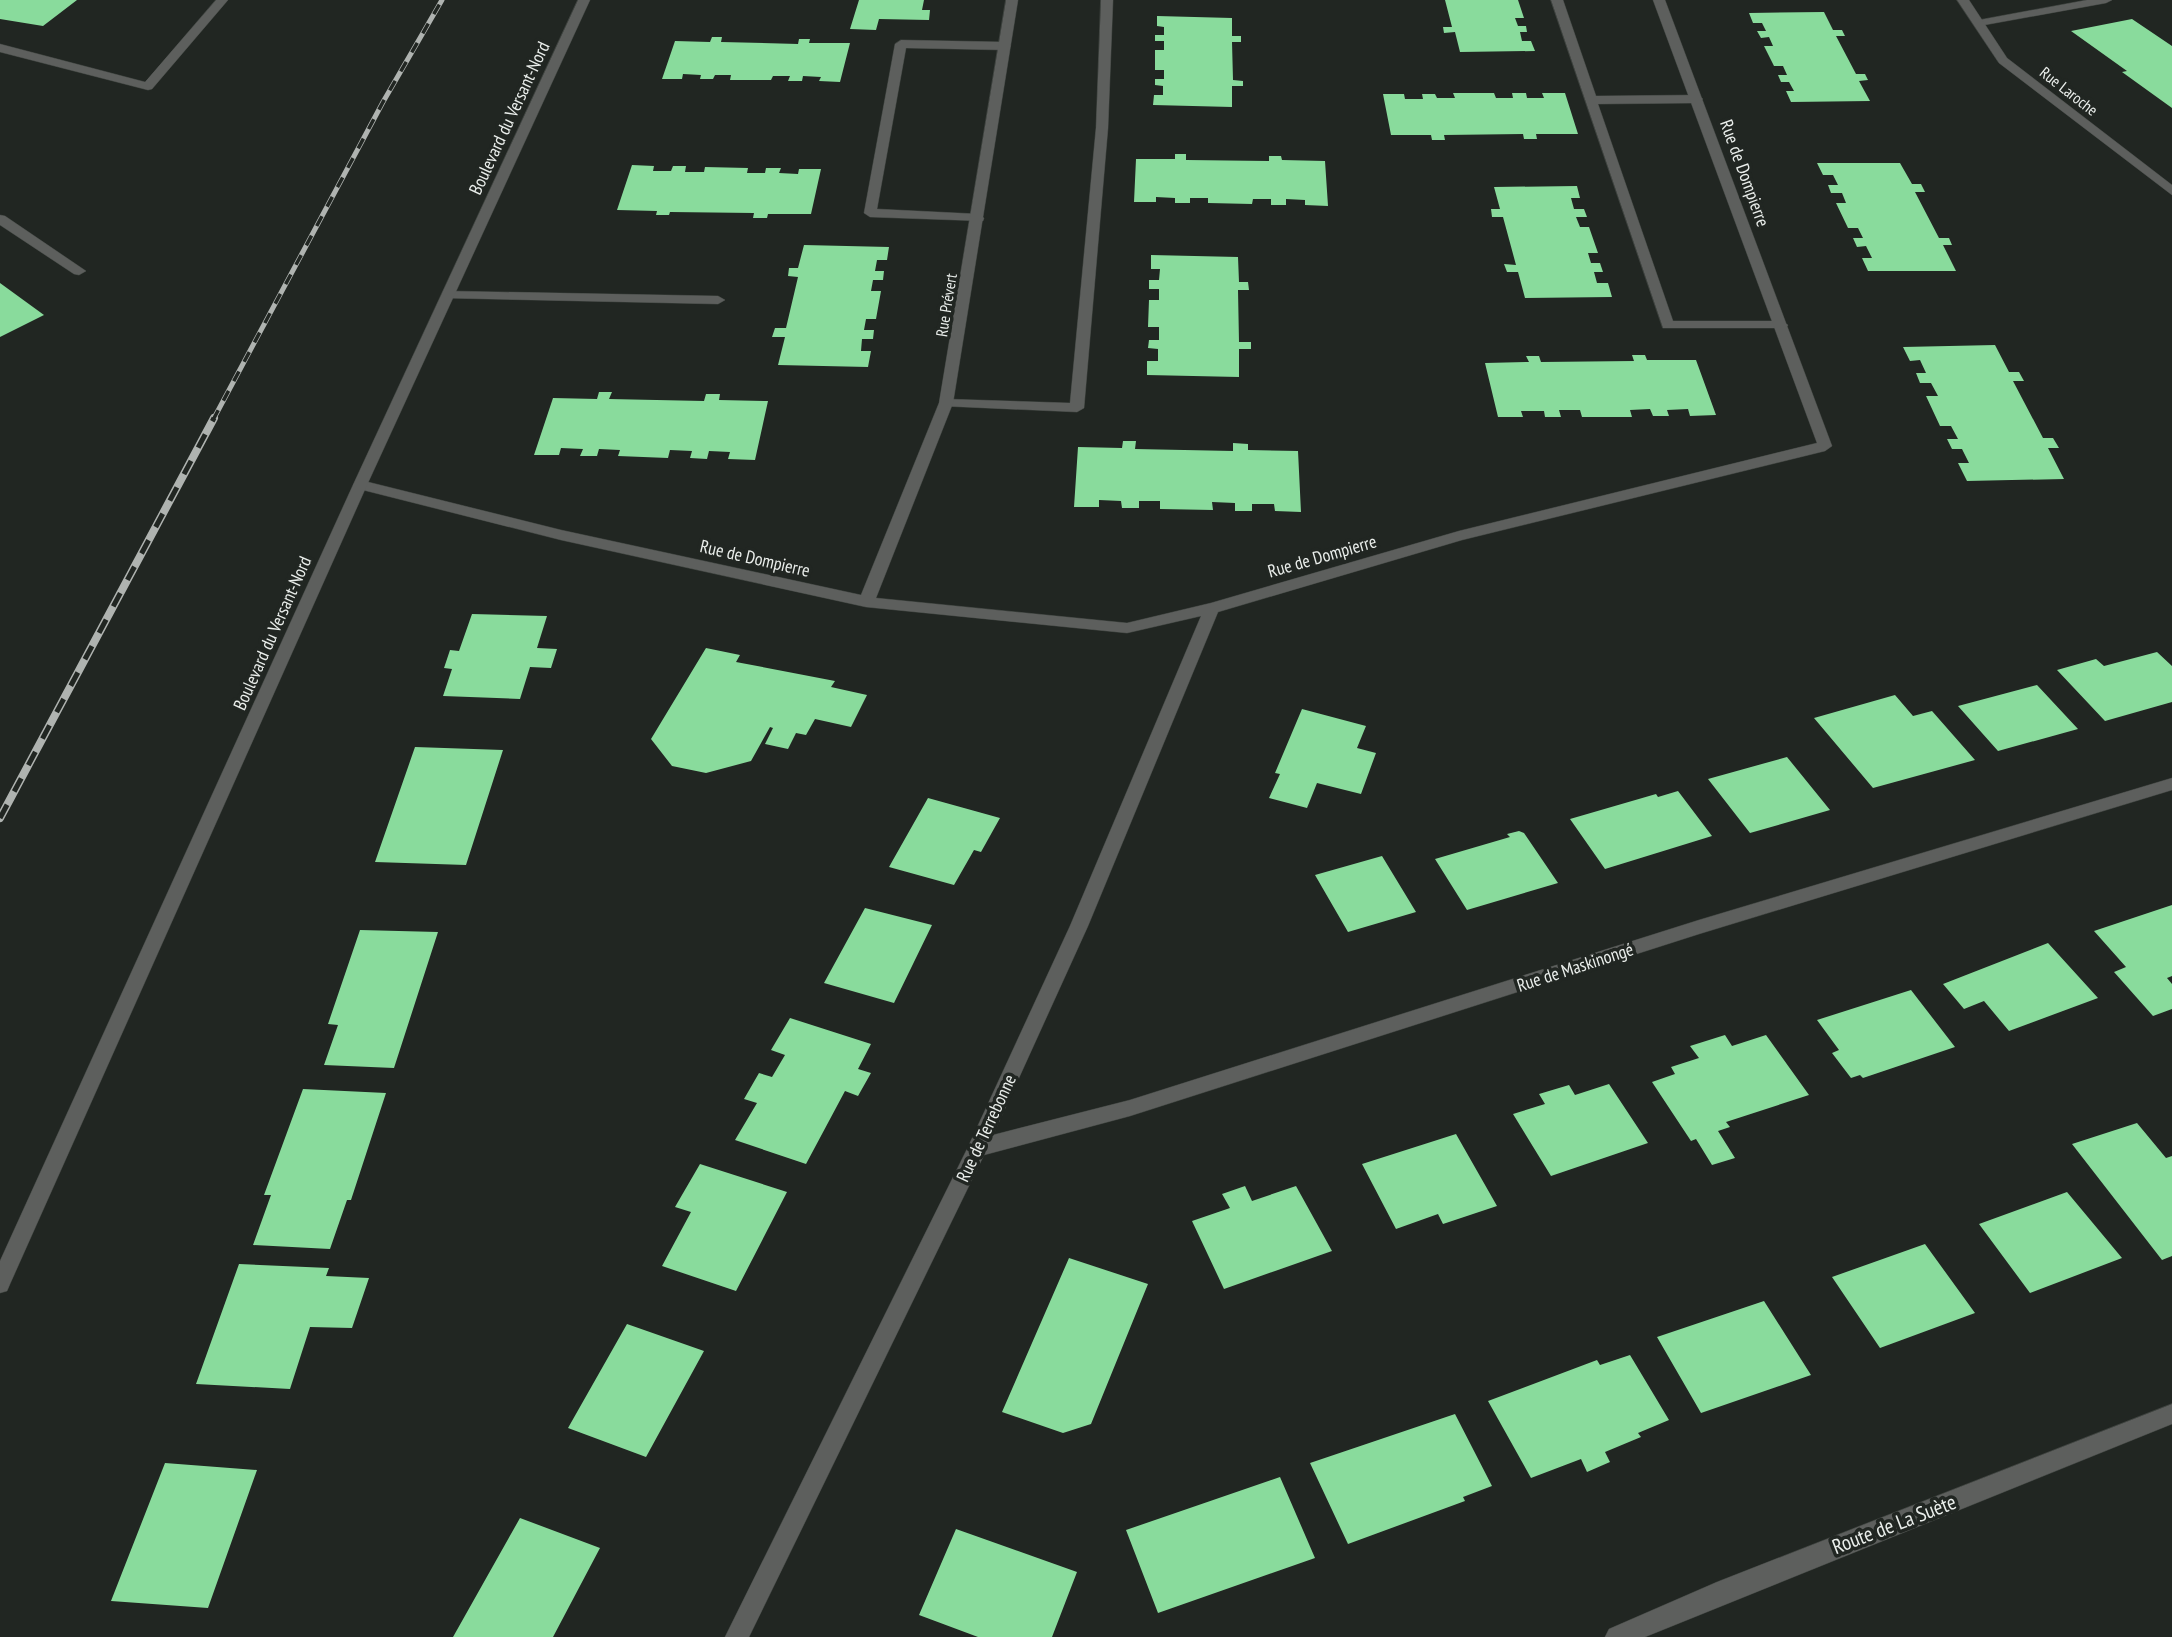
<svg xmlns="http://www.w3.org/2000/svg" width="2172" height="1637" viewBox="0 0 2172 1637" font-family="'PT Sans Narrow',sans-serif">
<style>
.building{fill:#89db9c}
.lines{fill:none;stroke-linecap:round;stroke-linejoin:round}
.service-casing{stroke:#3d423e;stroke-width:1}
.minor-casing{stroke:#3d423e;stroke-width:1}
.tertiary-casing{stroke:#3d423e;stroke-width:1}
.service{fill:#5d5f5d;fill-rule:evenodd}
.minor{fill:#5d5f5d;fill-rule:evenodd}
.tertiary{fill:#5d5f5d;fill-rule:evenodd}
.rail-far1-casing{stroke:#afb3b0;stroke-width:5}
.rail-casing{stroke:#afb3b0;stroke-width:8}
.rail-far1{stroke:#212622;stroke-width:3.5;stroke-dasharray:11;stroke-linecap:butt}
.rail{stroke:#212622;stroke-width:5;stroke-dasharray:15;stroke-linecap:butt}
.labels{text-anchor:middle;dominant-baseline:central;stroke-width:7;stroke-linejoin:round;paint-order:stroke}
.far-street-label{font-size:16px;fill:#eaeeeb;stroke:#212622}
.street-label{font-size:18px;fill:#eaeeeb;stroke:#212622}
.near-street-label{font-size:21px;fill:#eaeeeb;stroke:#212622}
</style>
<rect width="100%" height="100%" fill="#212622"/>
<!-- building -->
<path class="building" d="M 0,0 L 77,0 L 43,26 L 0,19 Z
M 859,0 L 924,0 L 922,10 L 930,10 L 929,20 L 879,19 L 876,30 L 850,29 Z
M 1445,0 L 1518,0 L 1524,18 L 1515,18 L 1518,26 L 1526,26 L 1527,32 L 1520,32 L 1522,41 L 1531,41 L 1535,51 L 1460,52 L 1455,32 L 1444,33 L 1443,27 L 1452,27 Z
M 1824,12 L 1833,30 L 1842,30 L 1845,36 L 1836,36 L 1856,74 L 1865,74 L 1868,80 L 1859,81 L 1870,101 L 1791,102 L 1786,91 L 1794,91 L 1789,82 L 1781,82 L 1778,75 L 1787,75 L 1783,66 L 1774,66 L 1764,46 L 1773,46 L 1769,37 L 1761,38 L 1757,31 L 1766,31 L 1762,23 L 1753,23 L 1749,13 Z
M 1157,16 L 1232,18 L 1232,36 L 1241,36 L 1241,42 L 1232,42 L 1233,80 L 1243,81 L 1243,86 L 1232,86 L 1232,107 L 1153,105 L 1154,95 L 1163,95 L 1163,86 L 1155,85 L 1155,79 L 1164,79 L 1164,70 L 1155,70 L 1155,50 L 1164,50 L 1164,41 L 1155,41 L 1155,35 L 1164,35 L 1164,27 L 1157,26 Z
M 2132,19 L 2172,46 L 2172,108 L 2122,72 L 2127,71 L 2071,31 Z
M 712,37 L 722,37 L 721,42 L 798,44 L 799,39 L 810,39 L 809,43 L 850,43 L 840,82 L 819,81 L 821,77 L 803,76 L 802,81 L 788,81 L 790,76 L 773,76 L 771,80 L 730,80 L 731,75 L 715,75 L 713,79 L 700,79 L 701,75 L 683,74 L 682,79 L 662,79 L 675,41 L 710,42 Z
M 1453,93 L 1494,93 L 1496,98 L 1513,98 L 1512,93 L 1526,93 L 1527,98 L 1544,98 L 1542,93 L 1565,93 L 1578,134 L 1536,134 L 1537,139 L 1524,139 L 1523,134 L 1444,135 L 1445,140 L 1432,140 L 1431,135 L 1391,135 L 1383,94 L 1404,94 L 1405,99 L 1423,99 L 1422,94 L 1435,94 L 1437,98 L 1455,98 Z
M 1175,154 L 1186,154 L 1186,160 L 1269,161 L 1269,156 L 1281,156 L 1282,160 L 1325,161 L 1328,206 L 1305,205 L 1305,200 L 1286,199 L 1286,205 L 1271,205 L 1271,199 L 1253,199 L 1252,204 L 1208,203 L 1208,198 L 1190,198 L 1190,203 L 1175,203 L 1175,198 L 1156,197 L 1156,202 L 1134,202 L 1136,159 L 1175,159 Z
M 1817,163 L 1900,163 L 1912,184 L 1921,184 L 1925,192 L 1915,192 L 1939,238 L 1949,238 L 1952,245 L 1943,245 L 1956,271 L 1868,271 L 1862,258 L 1872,258 L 1866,246 L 1857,247 L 1853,238 L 1863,238 L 1858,228 L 1848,228 L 1836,203 L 1846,203 L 1842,193 L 1831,193 L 1828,185 L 1838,185 L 1833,175 L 1823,175 Z
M 632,165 L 654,166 L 653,171 L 671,171 L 673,166 L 686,166 L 685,172 L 704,172 L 705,167 L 748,168 L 747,173 L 765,173 L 766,168 L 781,168 L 779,173 L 798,174 L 799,169 L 821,169 L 811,214 L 768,214 L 767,218 L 753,218 L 754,213 L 670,212 L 669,215 L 656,215 L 657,211 L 617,210 Z
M 1577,186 L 1580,198 L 1571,198 L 1574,209 L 1584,209 L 1587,217 L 1576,217 L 1580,227 L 1589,227 L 1598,253 L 1588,253 L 1591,263 L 1600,263 L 1603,272 L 1594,272 L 1597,283 L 1608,283 L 1612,297 L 1525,298 L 1518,272 L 1507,272 L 1504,264 L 1516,265 L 1503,217 L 1492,217 L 1491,209 L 1500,209 L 1494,187 Z
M 804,245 L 889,247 L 887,260 L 877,260 L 875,271 L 884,271 L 883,280 L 873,280 L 871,291 L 881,291 L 876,319 L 866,319 L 864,330 L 874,330 L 873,339 L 862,339 L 861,351 L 871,351 L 868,367 L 778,365 L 785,337 L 772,337 L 775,328 L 786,328 L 798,277 L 788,276 L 789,268 L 798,268 Z
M 1151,255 L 1238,257 L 1239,282 L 1248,282 L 1249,290 L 1238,290 L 1239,342 L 1251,342 L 1251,349 L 1239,349 L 1239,377 L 1147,375 L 1147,361 L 1158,361 L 1158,349 L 1148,348 L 1149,340 L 1159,340 L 1159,327 L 1148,327 L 1149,300 L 1159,300 L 1159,289 L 1149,289 L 1149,280 L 1159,280 L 1160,269 L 1151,269 Z
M 0,283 L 44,315 L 0,337 Z
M 1995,345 L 2009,372 L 2019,372 L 2024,381 L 2013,381 L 2043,438 L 2053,438 L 2059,448 L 2048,448 L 2064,479 L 1967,481 L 1958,463 L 1969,463 L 1962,449 L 1952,449 L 1947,439 L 1958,439 L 1951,426 L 1940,426 L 1926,396 L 1938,396 L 1931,383 L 1920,383 L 1916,373 L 1926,373 L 1920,360 L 1910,361 L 1903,347 Z
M 1632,355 L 1645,355 L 1647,360 L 1696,360 L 1716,415 L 1690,416 L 1688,409 L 1667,410 L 1669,416 L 1653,416 L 1650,409 L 1630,410 L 1632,417 L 1582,417 L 1580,410 L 1559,410 L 1561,417 L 1545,417 L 1544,411 L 1521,411 L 1523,417 L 1498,417 L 1485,363 L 1529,362 L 1526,356 L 1539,356 L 1541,362 L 1634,361 Z
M 599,392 L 612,392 L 609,399 L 704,401 L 706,394 L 720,394 L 719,400 L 768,401 L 755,460 L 728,459 L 730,452 L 709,451 L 707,459 L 690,458 L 692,451 L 670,450 L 668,458 L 618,456 L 620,450 L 599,449 L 597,456 L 580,456 L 583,449 L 561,448 L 559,455 L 534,455 L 553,398 L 597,399 Z
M 1123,441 L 1136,441 L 1135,449 L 1233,451 L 1233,443 L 1248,444 L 1248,450 L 1298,451 L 1301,512 L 1275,511 L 1274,504 L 1252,504 L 1252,511 L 1235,511 L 1235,503 L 1212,502 L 1213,510 L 1160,509 L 1160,501 L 1139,501 L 1139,508 L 1122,508 L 1121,501 L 1099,500 L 1099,507 L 1074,507 L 1078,447 L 1122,448 Z
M 472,614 L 547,616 L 537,648 L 557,649 L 551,668 L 530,667 L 520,699 L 443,696 L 452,669 L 444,668 L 450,650 L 459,651 Z
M 706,648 L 740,655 L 736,662 L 835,681 L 831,687 L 867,695 L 851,727 L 815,719 L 806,735 L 796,733 L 788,749 L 765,744 L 773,728 L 770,727 L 751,761 L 706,773 L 672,766 L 651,739 Z
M 2157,652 L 2172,666 L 2172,702 L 2105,721 L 2057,670 L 2096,659 L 2104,666 Z
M 2037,685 L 2078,729 L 1998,751 L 1958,706 Z
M 1895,695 L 1913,716 L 1932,711 L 1975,760 L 1873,788 L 1814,718 Z
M 1302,709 L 1366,726 L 1357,748 L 1376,753 L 1361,794 L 1317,783 L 1307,808 L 1269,798 L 1280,774 L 1275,773 Z
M 415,747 L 503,750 L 466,865 L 375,862 Z
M 1787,757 L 1830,810 L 1750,833 L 1708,779 Z
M 1678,791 L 1712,836 L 1605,869 L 1570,819 L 1656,794 L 1658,797 Z
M 928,798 L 1000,818 L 981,852 L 974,850 L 954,885 L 889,867 Z
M 1519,831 L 1524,833 L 1558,883 L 1467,910 L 1435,859 L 1510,837 L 1507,834 Z
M 1382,856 L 1416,912 L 1348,932 L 1315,875 Z
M 2172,905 L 2172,976 L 2167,978 L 2172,984 L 2172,1009 L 2153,1016 L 2114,972 L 2126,967 L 2094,931 Z
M 865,908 L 932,925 L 894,1003 L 824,983 Z
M 360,930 L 438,932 L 394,1068 L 324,1065 L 338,1025 L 328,1024 Z
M 2048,943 L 2098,998 L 2009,1031 L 1984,1001 L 1964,1009 L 1943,984 Z
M 1911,990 L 1955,1047 L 1863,1078 L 1860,1075 L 1851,1078 L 1832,1053 L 1839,1050 L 1817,1020 Z
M 790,1018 L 871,1044 L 858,1069 L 871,1073 L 858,1096 L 845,1091 L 806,1164 L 735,1140 L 757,1103 L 744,1099 L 759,1073 L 772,1077 L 785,1055 L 771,1050 Z
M 1725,1035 L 1732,1046 L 1766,1035 L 1809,1095 L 1726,1122 L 1730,1127 L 1718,1131 L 1735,1158 L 1712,1165 L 1696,1139 L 1691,1141 L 1652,1082 L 1675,1074 L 1671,1067 L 1699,1058 L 1690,1046 Z
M 1609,1084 L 1648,1143 L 1551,1176 L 1513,1114 L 1545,1104 L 1539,1094 L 1569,1085 L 1575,1095 Z
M 303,1089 L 386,1093 L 351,1200 L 347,1200 L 330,1249 L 253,1245 L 271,1195 L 264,1195 Z
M 2137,1123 L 2166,1158 L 2172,1156 L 2172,1256 L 2162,1260 L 2072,1144 Z
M 1456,1134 L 1497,1206 L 1443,1224 L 1438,1214 L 1396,1229 L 1362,1164 Z
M 700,1164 L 787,1192 L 736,1291 L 662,1266 L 691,1212 L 675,1207 Z
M 1245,1186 L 1252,1201 L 1296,1186 L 1332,1251 L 1224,1289 L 1192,1221 L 1230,1208 L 1222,1194 Z
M 2067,1192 L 2122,1258 L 2030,1293 L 1979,1224 Z
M 1925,1244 L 1975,1313 L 1880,1348 L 1832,1277 Z
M 1069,1258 L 1148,1284 L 1091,1424 L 1063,1433 L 1002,1412 Z
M 239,1264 L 329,1268 L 326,1276 L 369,1278 L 352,1328 L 310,1327 L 290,1389 L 196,1384 Z
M 1764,1301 L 1811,1375 L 1701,1413 L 1657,1337 Z
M 627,1324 L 704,1351 L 646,1457 L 568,1428 Z
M 1630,1355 L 1669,1420 L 1638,1433 L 1641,1437 L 1605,1452 L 1610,1462 L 1587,1472 L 1581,1459 L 1531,1478 L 1488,1401 L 1597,1360 L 1600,1365 Z
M 1455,1414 L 1492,1486 L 1463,1497 L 1465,1501 L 1348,1544 L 1310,1463 Z
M 165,1463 L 257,1470 L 208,1608 L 111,1601 Z
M 1280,1477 L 1315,1558 L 1158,1613 L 1126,1530 Z
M 520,1518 L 600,1548 L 553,1637 L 453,1637 Z
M 956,1529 L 1077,1572 L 1052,1637 L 978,1637 L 919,1615 Z"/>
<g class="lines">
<!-- service casing -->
<g class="service-casing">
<path id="service" d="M 216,0 L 228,0 L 152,89 L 148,90 L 0,52 L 0,44 L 145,82 Z
M 1101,0 L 1113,0 L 1108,128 L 1084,408 L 1077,412 L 941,406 L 939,403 L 946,399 L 1070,403 L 1096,128 Z
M 1551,0 L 1563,0 L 1596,96 L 1697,95 L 1703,99 L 1697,103 L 1598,104 L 1673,321 L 1781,321 L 1788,325 L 1786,328 L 1663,328 Z
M 2087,0 L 2112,0 L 2106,3 L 1979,26 L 1973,23 L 1979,20 Z
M 901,40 L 1005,42 L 1011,46 L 1005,50 L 906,48 L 877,209 L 978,214 L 984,218 L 983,221 L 870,217 L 864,213 L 895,44 Z
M 0,215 L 5,216 L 86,271 L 79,275 L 74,274 L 0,225 Z
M 448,291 L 718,296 L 725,300 L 718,304 L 443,298 L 443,292 Z"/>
</g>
<!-- minor casing -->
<g class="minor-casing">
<path id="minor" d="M 1006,0 L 1018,0 L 953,403 L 876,598 L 1127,623 L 1211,603 L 1459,531 L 1817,443 L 1653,0 L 1665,0 L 1832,446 L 1825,451 L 1462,540 L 1218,612 L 1088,926 L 993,1135 L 1130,1100 L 1699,920 L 2172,778 L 2172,790 L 1699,934 L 1130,1116 L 984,1155 L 749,1637 L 725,1637 L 968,1147 L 1070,926 L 1201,616 L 1127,633 L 866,607 L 561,540 L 355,488 L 353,485 L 360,480 L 561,530 L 861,595 L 939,403 Z
M 1957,0 L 1969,0 L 2007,58 L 2172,185 L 2172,195 L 1999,63 Z"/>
</g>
<!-- tertiary casing -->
<g class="tertiary-casing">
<path id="tertiary" d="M 578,0 L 590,0 L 367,485 L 10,1284 L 7,1291 L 0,1293 L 0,1261 L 353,485 Z
M 2172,1404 L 2172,1424 L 1645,1637 L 1605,1637 L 1609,1629 L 1717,1582 Z"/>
</g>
<!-- service -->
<use href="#service" class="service"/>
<!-- minor -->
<use href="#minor" class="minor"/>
<!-- tertiary -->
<use href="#tertiary" class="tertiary"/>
<!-- rail-far1 casing -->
<g class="rail-far1-casing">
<path id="rail-far1" d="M 213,420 L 383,102 L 442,0"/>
</g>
<!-- rail casing -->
<g class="rail-casing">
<path id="rail" d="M 0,818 L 214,418"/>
</g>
<!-- rail-far1 -->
<use href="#rail-far1" class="rail-far1"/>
<!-- rail -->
<use href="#rail" class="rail"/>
</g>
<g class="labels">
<!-- far-street labels -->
<g class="far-street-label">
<text transform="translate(2069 91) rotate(38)">Rue Laroche</text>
<text transform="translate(946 305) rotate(-81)">Rue Prévert</text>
</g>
<!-- street labels -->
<g class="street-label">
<text transform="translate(509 118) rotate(-65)">Boulevard du Versant-Nord</text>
<text transform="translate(1745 173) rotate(70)">Rue de Dompierre</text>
<text transform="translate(1322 556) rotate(-16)">Rue de Dompierre</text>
<text transform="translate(755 558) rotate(13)">Rue de Dompierre</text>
<text transform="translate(272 633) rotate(-66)">Boulevard du Versant-Nord</text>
<text transform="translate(1575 967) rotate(-18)">Rue de Maskinongé</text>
<text transform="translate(986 1128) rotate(-65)">Rue de Terrebonne</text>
</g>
<!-- near-street labels -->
<g class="near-street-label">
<text transform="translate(1894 1524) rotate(-21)">Route de La Suète</text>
</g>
</g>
</svg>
